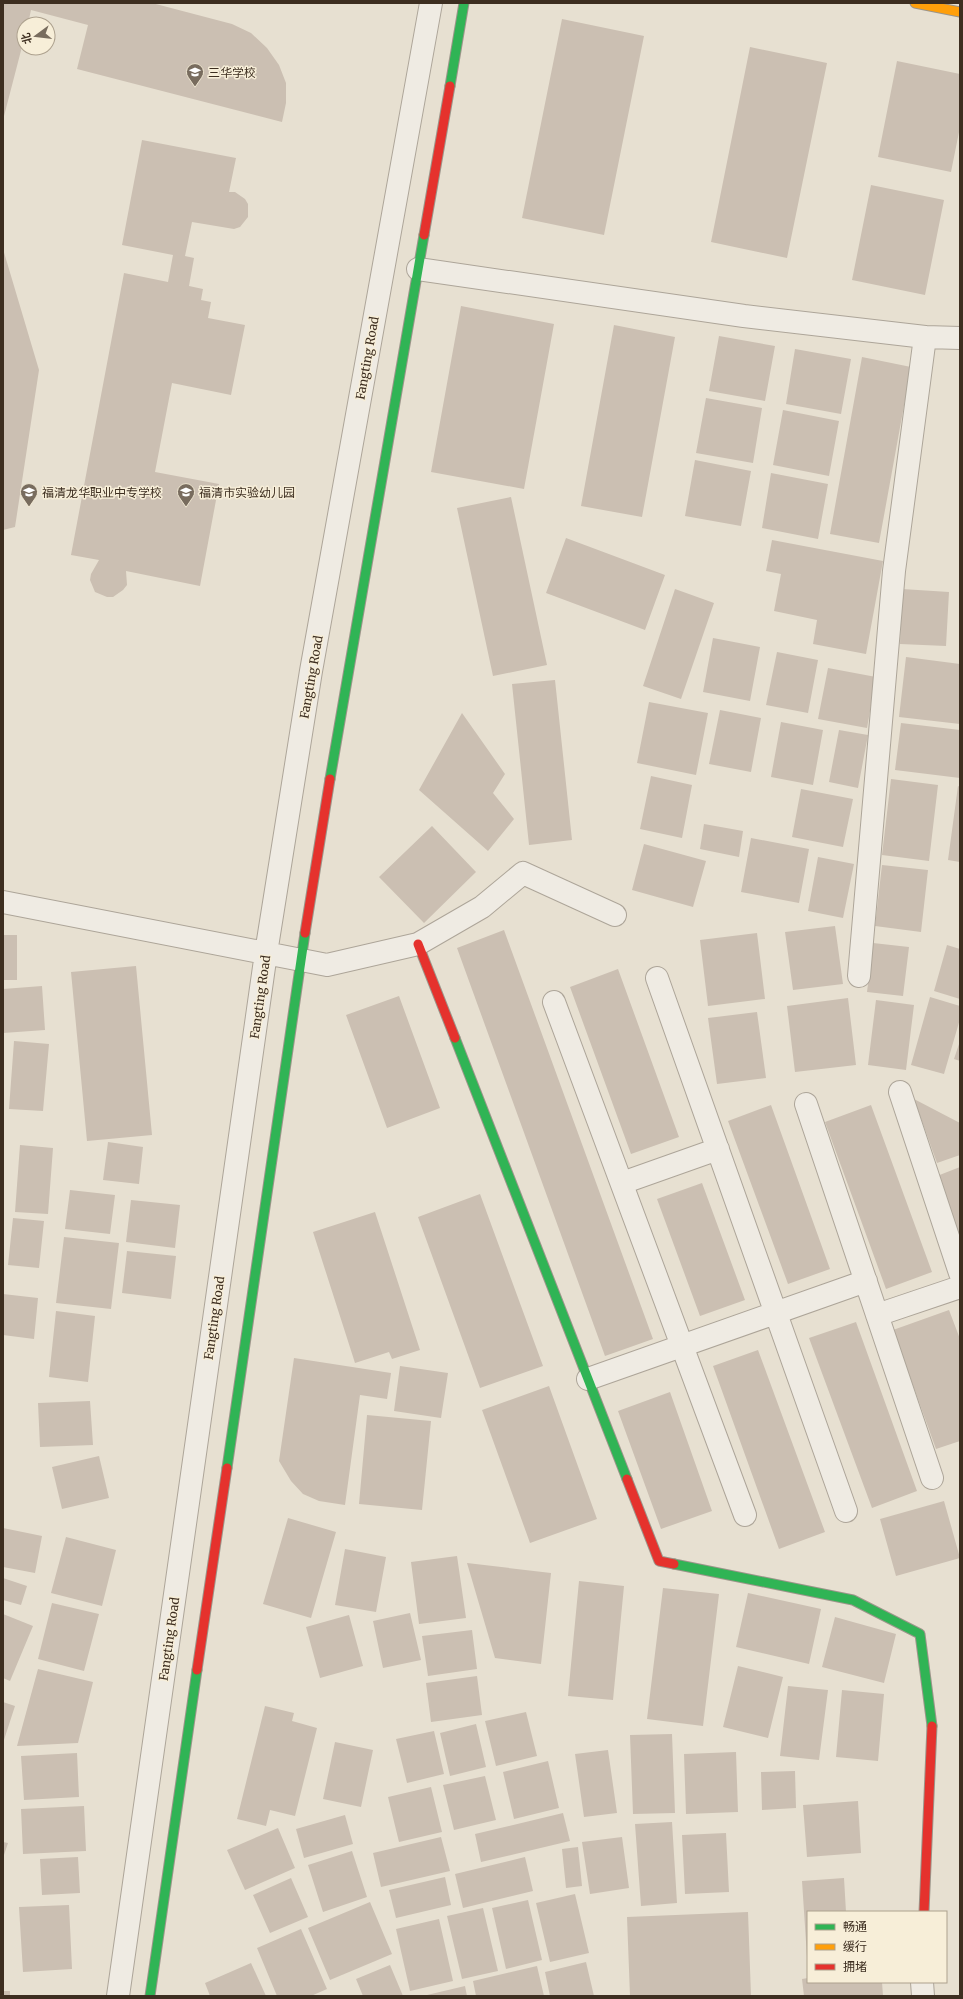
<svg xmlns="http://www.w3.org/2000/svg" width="963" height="1999" viewBox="0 0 963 1999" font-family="Merriweather,'Noto Sans SC',serif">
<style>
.building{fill:#cbbfb2}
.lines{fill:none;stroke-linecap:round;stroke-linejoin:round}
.street-casing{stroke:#ada599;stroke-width:24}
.fast-casing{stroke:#9c958a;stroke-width:11}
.slow-casing{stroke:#9c958a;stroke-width:11}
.jam-casing{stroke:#9c958a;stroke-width:11}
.street{stroke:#efebe3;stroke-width:22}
.fast{stroke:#30b455;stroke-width:9}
.slow{stroke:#ff9f0a;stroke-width:9}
.jam{stroke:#e5322d;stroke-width:9}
.labels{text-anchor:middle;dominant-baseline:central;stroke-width:3;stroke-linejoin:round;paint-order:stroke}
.poi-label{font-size:12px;fill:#3d2e20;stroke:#f7eed8;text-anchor:start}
.street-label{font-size:12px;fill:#3d2e20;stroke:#f7eed8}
</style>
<rect width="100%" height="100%" fill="#e7e0d1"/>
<!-- building -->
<path class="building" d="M 3,3 L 152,3 L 232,24 L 251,33 L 267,48 L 279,65 L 286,83 L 286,103 L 282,122 L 77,69 L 88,25 L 31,10 L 28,24 L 24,24 L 24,39 L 3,120 Z
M 562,19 L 644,36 L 604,235 L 522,218 Z
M 750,47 L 827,63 L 787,258 L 711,242 Z
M 897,61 L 960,74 L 960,127 L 951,172 L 878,157 Z
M 142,140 L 236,158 L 229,192 L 235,192 L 245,199 L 248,204 L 248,217 L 240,227 L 234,229 L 192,222 L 185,256 L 194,258 L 189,286 L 203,289 L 201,300 L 211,302 L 208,318 L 245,325 L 231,395 L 172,383 L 155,472 L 219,484 L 200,586 L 126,571 L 127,585 L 123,590 L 113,597 L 107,597 L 95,592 L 90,580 L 91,574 L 99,560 L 71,555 L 124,273 L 168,282 L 173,255 L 122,245 Z
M 871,185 L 944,200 L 925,295 L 852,280 Z
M 3,249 L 39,370 L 15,527 L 3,530 Z
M 461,306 L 554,324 L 524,489 L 431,472 Z
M 614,325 L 675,337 L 642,517 L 581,506 Z
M 719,336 L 775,346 L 765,401 L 709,391 Z
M 795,349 L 851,359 L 841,414 L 786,404 Z
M 862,357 L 911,367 L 879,543 L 830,534 Z
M 706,398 L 762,408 L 753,463 L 696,453 Z
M 783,410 L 839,421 L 829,476 L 773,465 Z
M 695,460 L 751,471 L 741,526 L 685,516 Z
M 771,473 L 828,484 L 818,539 L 762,528 Z
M 511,497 L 547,665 L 493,676 L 457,508 Z
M 566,538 L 665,575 L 645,630 L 546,593 Z
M 772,540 L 883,561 L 866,654 L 813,644 L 817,620 L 774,611 L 781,574 L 766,571 Z
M 675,589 L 714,603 L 681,699 L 643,686 Z
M 902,589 L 949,592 L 946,646 L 900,644 Z
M 713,638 L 760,647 L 750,701 L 703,692 Z
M 777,652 L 818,660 L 808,713 L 766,705 Z
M 906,657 L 960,664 L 960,724 L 899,717 Z
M 828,668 L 876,677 L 867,728 L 818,719 Z
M 555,680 L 572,840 L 529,845 L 512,684 Z
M 649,702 L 708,713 L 696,775 L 637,763 Z
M 720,710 L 761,718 L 751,772 L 709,764 Z
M 462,713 L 505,774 L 493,793 L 514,819 L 488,851 L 419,790 Z
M 781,722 L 823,730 L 813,785 L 771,777 Z
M 901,723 L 960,730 L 960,778 L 895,770 Z
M 839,730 L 868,735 L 858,788 L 829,782 Z
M 651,776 L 692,785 L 682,838 L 640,829 Z
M 891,779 L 938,785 L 929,861 L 882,855 Z
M 958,786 L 960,787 L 960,862 L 948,860 Z
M 801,789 L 853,799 L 843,847 L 792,837 Z
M 704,824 L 743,831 L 739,857 L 700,849 Z
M 432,826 L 476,872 L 424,923 L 379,877 Z
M 751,838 L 809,849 L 799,903 L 741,892 Z
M 644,844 L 706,861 L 693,907 L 632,890 Z
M 818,857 L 854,864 L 843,918 L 808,911 Z
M 882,865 L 928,870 L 921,932 L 875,926 Z
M 835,926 L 843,984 L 793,990 L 785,932 Z
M 504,930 L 653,1339 L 605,1356 L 457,948 Z
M 757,933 L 765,999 L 708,1006 L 700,940 Z
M 3,935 L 17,935 L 17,980 L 3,980 Z
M 873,943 L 909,947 L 903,996 L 867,992 Z
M 947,945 L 960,949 L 960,999 L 934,991 Z
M 136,966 L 152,1135 L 87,1141 L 71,972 Z
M 618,969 L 679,1137 L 631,1154 L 570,987 Z
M 42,986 L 45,1030 L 3,1033 L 3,989 Z
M 399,996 L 440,1108 L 387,1128 L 346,1015 Z
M 930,997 L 960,1006 L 960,1019 L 944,1074 L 911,1065 Z
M 848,998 L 856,1065 L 795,1072 L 787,1006 Z
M 876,1000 L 914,1005 L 906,1070 L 868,1065 Z
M 757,1012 L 766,1078 L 717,1084 L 708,1018 Z
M 14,1041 L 49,1044 L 43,1111 L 9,1109 Z
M 960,1041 L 960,1061 L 954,1059 Z
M 914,1099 L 960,1123 L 960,1155 L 937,1163 Z
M 771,1105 L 830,1269 L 788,1284 L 728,1121 Z
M 871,1105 L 932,1272 L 886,1289 L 825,1122 Z
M 108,1142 L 143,1147 L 139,1184 L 103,1180 Z
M 20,1145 L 53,1148 L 48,1214 L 15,1212 Z
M 960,1167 L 960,1239 L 937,1176 Z
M 702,1183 L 745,1300 L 700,1316 L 657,1199 Z
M 70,1190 L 115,1195 L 110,1234 L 65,1229 Z
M 480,1194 L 543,1366 L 480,1388 L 418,1217 Z
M 131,1200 L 180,1205 L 175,1248 L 126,1242 Z
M 375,1212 L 420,1350 L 392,1359 L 389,1352 L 355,1363 L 313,1232 Z
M 13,1218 L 44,1221 L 39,1268 L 8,1265 Z
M 64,1237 L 119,1243 L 111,1309 L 56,1303 Z
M 127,1251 L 176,1256 L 171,1299 L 122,1293 Z
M 3,1294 L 38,1298 L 34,1339 L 3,1335 Z
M 949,1310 L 960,1339 L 960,1441 L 936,1449 L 893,1330 Z
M 56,1311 L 95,1316 L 88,1382 L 49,1377 Z
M 856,1322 L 917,1491 L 872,1508 L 809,1338 Z
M 758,1350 L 825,1532 L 779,1549 L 713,1366 Z
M 294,1358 L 391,1373 L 387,1399 L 360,1395 L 345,1505 L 319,1501 L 303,1494 L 291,1481 L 279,1461 Z
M 400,1366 L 448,1373 L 441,1418 L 394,1411 Z
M 549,1386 L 597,1519 L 530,1543 L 482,1410 Z
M 670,1392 L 712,1511 L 661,1529 L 618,1411 Z
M 90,1401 L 93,1445 L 40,1447 L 38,1403 Z
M 367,1415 L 431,1421 L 422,1510 L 359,1504 Z
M 99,1456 L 109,1498 L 62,1509 L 52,1467 Z
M 944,1501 L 960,1558 L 896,1576 L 880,1519 Z
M 288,1518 L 336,1532 L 311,1618 L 263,1604 Z
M 3,1528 L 42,1536 L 35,1573 L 3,1567 Z
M 66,1537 L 116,1550 L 102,1606 L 51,1593 Z
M 345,1549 L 386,1557 L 376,1612 L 335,1605 Z
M 457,1556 L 466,1618 L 419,1624 L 411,1562 Z
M 467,1563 L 551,1573 L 541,1664 L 495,1658 Z
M 3,1578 L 27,1586 L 21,1605 L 3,1600 Z
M 579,1581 L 624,1586 L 613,1700 L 568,1696 Z
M 663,1588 L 719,1594 L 703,1726 L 647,1719 Z
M 748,1593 L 821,1609 L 809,1664 L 736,1647 Z
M 52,1603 L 99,1614 L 84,1671 L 38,1659 Z
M 410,1613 L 421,1660 L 383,1668 L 373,1621 Z
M 3,1614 L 33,1626 L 10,1681 L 3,1678 Z
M 349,1615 L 363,1666 L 320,1678 L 306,1627 Z
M 835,1617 L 896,1634 L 884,1683 L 822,1667 Z
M 472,1630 L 477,1669 L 428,1676 L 422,1636 Z
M 738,1666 L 783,1677 L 768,1738 L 723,1727 Z
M 38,1669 L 93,1682 L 78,1743 L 17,1746 Z
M 477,1676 L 482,1715 L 431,1722 L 426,1683 Z
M 788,1686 L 828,1690 L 819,1760 L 780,1756 Z
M 842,1690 L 884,1694 L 878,1761 L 836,1757 Z
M 3,1702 L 15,1706 L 3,1743 Z
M 265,1706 L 294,1713 L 292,1721 L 317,1728 L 295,1816 L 270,1810 L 266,1826 L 237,1819 Z
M 526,1712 L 537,1756 L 496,1766 L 485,1721 Z
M 476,1724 L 486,1767 L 450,1776 L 440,1733 Z
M 434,1731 L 444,1774 L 407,1783 L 396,1739 Z
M 672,1734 L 675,1813 L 633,1814 L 630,1735 Z
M 335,1742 L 373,1750 L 361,1807 L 323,1799 Z
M 608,1750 L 617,1813 L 584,1817 L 575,1754 Z
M 736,1752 L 738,1812 L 686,1814 L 684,1754 Z
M 77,1753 L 79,1797 L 24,1800 L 21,1756 Z
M 548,1761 L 559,1808 L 514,1819 L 503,1772 Z
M 795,1771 L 796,1808 L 762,1810 L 761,1772 Z
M 485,1776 L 496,1820 L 454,1830 L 443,1785 Z
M 431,1787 L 442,1832 L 399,1842 L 388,1797 Z
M 858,1801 L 861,1853 L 807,1857 L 803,1805 Z
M 84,1806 L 86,1851 L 23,1854 L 21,1809 Z
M 563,1813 L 570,1841 L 481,1862 L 475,1834 Z
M 345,1815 L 353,1844 L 304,1858 L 296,1829 Z
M 672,1822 L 677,1903 L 641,1906 L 635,1824 Z
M 278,1828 L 295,1868 L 245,1890 L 227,1850 Z
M 726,1833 L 729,1892 L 685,1894 L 682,1835 Z
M 441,1837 L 450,1871 L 381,1887 L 373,1853 Z
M 622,1837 L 629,1888 L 590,1894 L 582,1842 Z
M 3,1842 L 8,1843 L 3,1858 Z
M 578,1847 L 582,1886 L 566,1888 L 562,1849 Z
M 352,1851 L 367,1897 L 323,1912 L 308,1865 Z
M 78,1857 L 80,1893 L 42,1895 L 40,1859 Z
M 525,1857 L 533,1891 L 463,1908 L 455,1874 Z
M 445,1877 L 451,1905 L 396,1918 L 389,1890 Z
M 291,1878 L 308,1917 L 270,1933 L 253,1895 Z
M 844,1878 L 846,1912 L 808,1912 L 807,1957 L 802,1881 Z
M 575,1894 L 589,1953 L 550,1962 L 536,1903 Z
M 528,1900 L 542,1960 L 506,1969 L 492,1908 Z
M 370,1902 L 392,1954 L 330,1980 L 308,1928 Z
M 69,1905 L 72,1969 L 23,1972 L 19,1907 Z
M 483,1908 L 498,1971 L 462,1979 L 447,1916 Z
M 748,1912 L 751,1996 L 630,1996 L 627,1917 Z
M 439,1919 L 453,1981 L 410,1991 L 396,1929 Z
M 301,1929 L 327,1989 L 311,1996 L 277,1996 L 257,1948 Z
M 586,1962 L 594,1996 L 550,1996 L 545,1972 Z
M 251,1963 L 266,1996 L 210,1996 L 205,1983 Z
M 390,1965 L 403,1996 L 363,1996 L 356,1979 Z
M 537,1966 L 544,1996 L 476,1996 L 473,1981 Z
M 808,1978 L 808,1982 L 882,1982 L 883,1996 L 804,1996 L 802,1979 Z
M 465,1986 L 467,1996 L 427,1996 L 427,1995 Z
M 3,1991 L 10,1991 L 10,1996 L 3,1996 Z"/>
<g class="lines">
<!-- street casing -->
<g class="street-casing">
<path id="street" d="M 418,269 L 744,316 L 925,337 L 960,338
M 3,902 L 327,965 L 418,944 L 482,907 L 523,873 L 615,915
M 859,976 L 894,571 L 925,337
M 657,978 L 846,1511
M 554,1002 L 745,1515
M 900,1092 L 960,1273
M 806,1104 L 932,1478
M 622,1183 L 718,1149
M 877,1315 L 960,1287
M 588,1379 L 866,1281
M 922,1982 L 923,1996
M 118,1996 L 266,953 L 311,671 L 431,3"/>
</g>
<!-- fast casing -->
<g class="fast-casing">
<path id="fast" d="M 450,86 L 464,3
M 330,779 L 424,235
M 455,1038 L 627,1479
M 227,1468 L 305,933
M 674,1564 L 853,1600 L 920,1634 L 932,1726
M 150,1996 L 197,1670"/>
</g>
<!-- slow casing -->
<g class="slow-casing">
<path id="slow" d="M 915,3 L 960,12"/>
</g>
<!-- jam casing -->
<g class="jam-casing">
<path id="jam" d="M 424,235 L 450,86
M 305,933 L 330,779
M 418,944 L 455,1038
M 627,1479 L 659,1561 L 674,1564
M 197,1670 L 227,1468
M 924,1912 L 932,1726"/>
</g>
<!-- street -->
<use href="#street" class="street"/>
<!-- fast -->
<use href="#fast" class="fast"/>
<!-- slow -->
<use href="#slow" class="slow"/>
<!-- jam -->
<use href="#jam" class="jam"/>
</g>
<!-- icons -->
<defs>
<g id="school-pin" transform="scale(0.9)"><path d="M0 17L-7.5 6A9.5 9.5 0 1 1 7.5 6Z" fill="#786c5e" stroke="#f7eed8"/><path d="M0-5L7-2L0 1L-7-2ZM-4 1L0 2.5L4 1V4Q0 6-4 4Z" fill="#fff"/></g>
</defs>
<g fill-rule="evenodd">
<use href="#school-pin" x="195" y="72"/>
<use href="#school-pin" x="29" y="492"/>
<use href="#school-pin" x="186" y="492"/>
</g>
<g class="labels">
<!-- poi labels -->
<g class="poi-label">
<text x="208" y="72">三华学校</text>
<text x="42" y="492">福清龙华职业中专学校</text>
<text x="199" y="492">福清市实验幼儿园</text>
</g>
<!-- street labels -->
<g class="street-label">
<text transform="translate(367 358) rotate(-80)">Fangting Road</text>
<text transform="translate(311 677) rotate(-80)">Fangting Road</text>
<text transform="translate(260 997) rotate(-82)">Fangting Road</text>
<text transform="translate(214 1318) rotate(-82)">Fangting Road</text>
<text transform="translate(169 1639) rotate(-82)">Fangting Road</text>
</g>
</g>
<!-- border -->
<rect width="963" height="1999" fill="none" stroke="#3d2e20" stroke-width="8"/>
<!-- legend -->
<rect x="807" y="1911" width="140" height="72" fill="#f7eed8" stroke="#ada18e"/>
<rect x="815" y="1924" width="20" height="6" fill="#30b455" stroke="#ada18e"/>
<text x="843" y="1931" font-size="12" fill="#3d2e20">畅通</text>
<rect x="815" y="1944" width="20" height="6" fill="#ff9f0a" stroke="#ada18e"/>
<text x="843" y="1951" font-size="12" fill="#3d2e20">缓行</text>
<rect x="815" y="1964" width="20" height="6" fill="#e5322d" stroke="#ada18e"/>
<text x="843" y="1971" font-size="12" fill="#3d2e20">拥堵</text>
<!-- north arrow -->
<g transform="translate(36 36) rotate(255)"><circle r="19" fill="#f7eed8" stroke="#ada18e"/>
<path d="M0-3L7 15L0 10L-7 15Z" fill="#786c5e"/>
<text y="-6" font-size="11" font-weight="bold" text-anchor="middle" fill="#3d2e20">北</text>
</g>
</svg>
